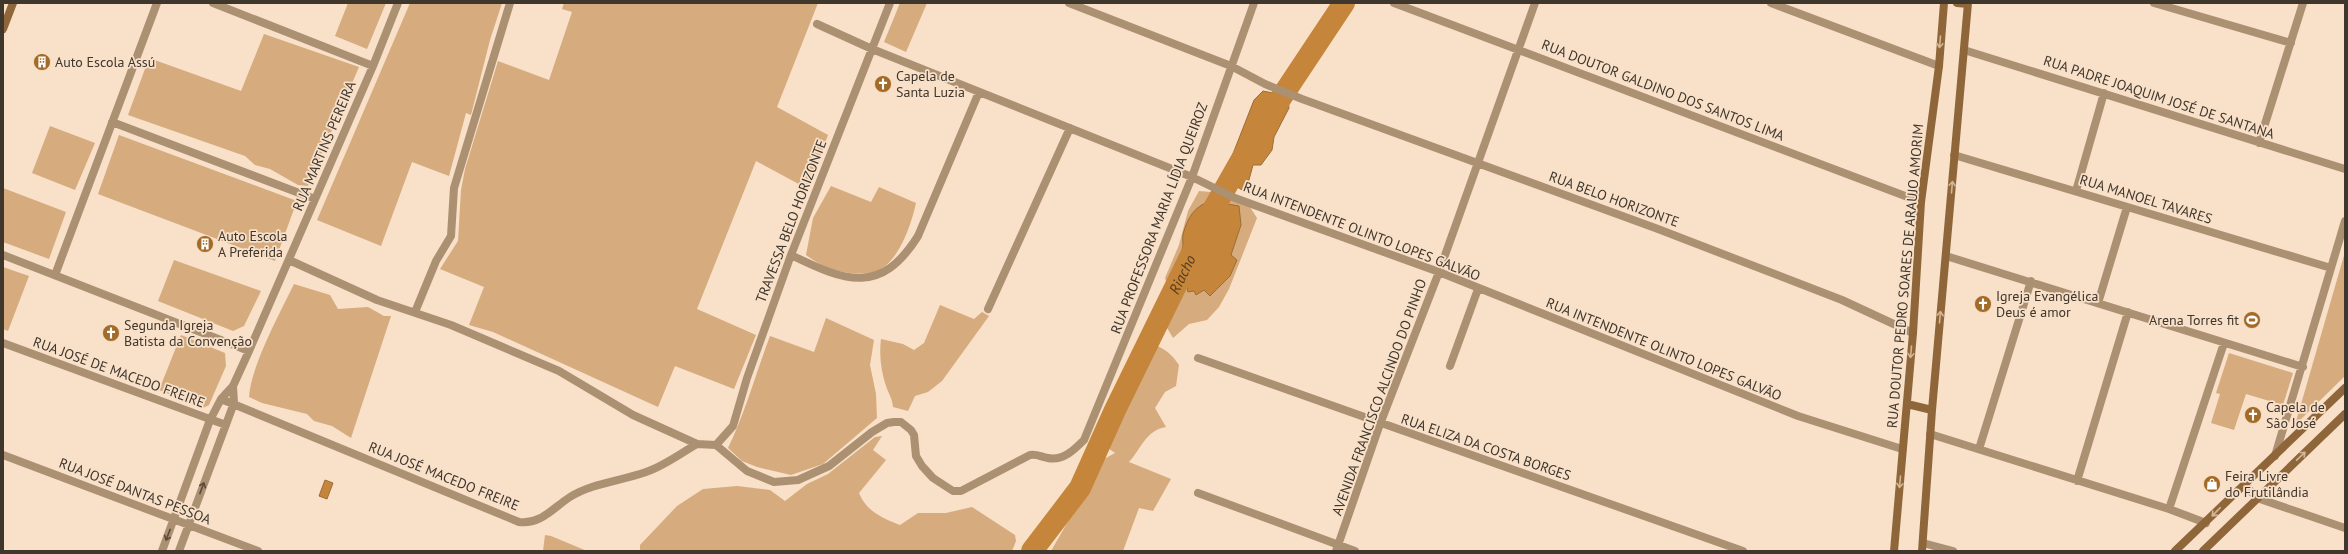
<svg xmlns="http://www.w3.org/2000/svg" width="2348" height="554" viewBox="0 0 2348 554" font-family="'PT Sans',sans-serif">
<style>
.green{fill:#d6ab7e}
.water{fill:#c5853a;stroke:#9d6d36}
.lines{fill:none;stroke-linecap:round;stroke-linejoin:round}
.river{stroke:#c5853a;stroke-width:22}
.street{stroke:#ac9072;stroke-width:8}
.secondary{stroke:#8f6639;stroke-width:8}
.oneway{stroke:#d3b597}
.oneway2{stroke:#5a4c3e}
.labels{text-anchor:middle;dominant-baseline:central;stroke-width:3.5;stroke-linejoin:round;paint-order:stroke}
.poi-label{font-size:14px;fill:#3f362c;stroke:#f8e0c9;text-anchor:start}
.street-label{font-size:14px;fill:#3f362c;stroke:#f8e0c9}
.water-label{font-size:15px;font-style:italic;fill:#563b1c;stroke:#f8e0c9}
</style>
<rect width="100%" height="100%" fill="#f8e0c9"/>
<!-- green -->
<path class="green" d="M 348,3 L 386,3 L 367,49 L 335,36 Z
M 410,3 L 502,3 L 490,40 L 471,115 L 466,113 L 449,176 L 412,162 L 381,246 L 317,220 Z
M 564,3 L 818,3 L 777,107 L 828,135 L 808,189 L 756,161 L 697,309 L 756,335 L 734,389 L 675,366 L 658,407 L 493,332 L 469,325 L 484,287 L 440,269 L 458,241 L 461,190 L 465,169 L 498,61 L 549,80 L 572,12 L 562,9 Z
M 900,3 L 927,3 L 906,52 L 884,42 Z
M 264,34 L 359,67 L 308,186 L 298,185 L 270,169 L 255,165 L 245,156 L 128,115 L 149,58 L 241,91 Z
M 50,126 L 95,143 L 75,190 L 32,173 Z
M 119,135 L 297,201 L 275,261 L 98,194 Z
M 831,186 L 871,202 L 879,187 L 916,203 C 911,225 899,263 875,272 C 868,274 857,273 850,273 C 833,271 819,265 806,255 L 813,218 Z
M 3,188 L 66,212 L 49,259 L 3,242 Z
M 1199,191 L 1211,192 L 1250,207 L 1257,218 L 1229,289 L 1219,307 L 1207,320 L 1189,324 L 1173,338 L 1166,326 L 1174,305 L 1165,278 L 1179,245 L 1188,211 Z
M 2345,252 L 2345,376 L 2295,425 Z
M 174,260 L 261,291 L 244,326 L 233,331 L 158,301 Z
M 3,267 L 29,276 L 8,331 L 3,329 Z
M 294,284 L 330,295 L 338,309 L 368,307 L 384,316 L 391,316 L 351,438 L 332,426 L 314,421 L 307,414 L 262,403 L 249,397 C 251,366 280,313 294,284 Z
M 940,305 L 974,319 L 982,312 L 989,316 L 942,381 L 928,392 L 915,396 L 908,411 L 893,407 C 892,397 889,395 886,386 C 881,371 879,355 881,339 L 903,344 L 914,350 L 924,343 Z
M 826,318 L 874,340 L 870,365 L 876,394 L 877,418 L 823,464 L 791,475 L 757,467 L 742,461 L 728,448 C 745,413 756,373 770,336 L 814,352 Z
M 181,335 L 225,353 L 226,366 L 209,405 L 203,408 L 159,390 Z
M 1138,340 C 1157,345 1168,348 1179,365 L 1176,386 L 1165,392 L 1155,408 L 1166,427 C 1146,430 1141,449 1129,462 L 1171,479 L 1153,511 L 1139,508 L 1123,551 L 1051,551 L 1104,459 L 1115,453 L 1095,439 Z
M 2229,353 L 2293,373 L 2283,405 L 2246,394 L 2234,430 L 2211,423 L 2220,394 L 2216,393 Z
M 882,436 L 873,450 L 886,460 L 859,493 C 866,511 882,518 900,525 L 918,513 L 946,513 L 972,507 L 1015,535 L 1016,541 L 1012,551 L 640,551 L 640,545 L 677,506 L 703,489 L 737,486 L 770,490 L 785,501 L 807,484 L 828,474 L 875,437 Z
M 545,535 L 551,536 L 587,551 L 543,551 Z"/>
<!-- water -->
<path class="water" d="M 1263,91 L 1278,94 L 1288,100 L 1289,108 L 1274,137 L 1272,150 L 1261,165 L 1253,165 L 1247,187 L 1242,190 L 1227,180 L 1227,169 L 1254,100 Z
M 1210,201 L 1239,206 L 1241,225 L 1231,255 L 1237,260 L 1230,276 L 1210,296 L 1204,290 L 1196,295 L 1194,291 L 1188,292 C 1184,278 1180,266 1186,252 L 1182,250 C 1184,244 1182,240 1183,234 C 1188,217 1194,207 1210,201 Z
M 325,480 L 333,483 L 327,499 L 319,496 Z"/>
<g class="lines">
<!-- river -->
<g class="river">
<path d="M 1265,122 L 1344,3"/>
<path id="s1" d="M 1032,551 L 1080,488 L 1115,410 L 1214,208 L 1243,157"/>
</g>
<!-- street -->
<path class="street" d="M 213,3 L 373,66
M 1069,3 L 1231,66 L 1265,84 L 1302,99 L 1658,229 L 1842,300 L 1913,333
M 1394,3 L 1921,202
M 1771,3 L 1939,66
M 2154,3 L 2291,43
M 817,24 L 872,49 L 1192,177 L 1235,198 L 1439,272 L 1798,416 L 1902,449
M 1964,50 L 2345,169
M 112,122 L 315,199
M 2259,143 L 2303,3
M 1954,155 L 2331,268
M 2076,191 L 2104,93
M 3,255 L 249,351
M 791,255 C 846,282 881,295 918,236 L 979,92
M 1946,256 L 2303,367
M 289,260 L 377,300 L 451,325 L 559,371 L 633,415 L 697,444 L 716,445 L 747,471 L 774,482 L 798,480 L 829,466 L 872,432 L 887,423 L 894,422 L 901,422 L 911,430 L 914,435 L 916,456 L 922,466 L 933,478 L 953,491 L 961,491 L 1030,455 C 1038,454 1041,457 1048,458 C 1063,461 1074,450 1084,440 L 1192,177 L 1254,3
M 55,275 L 157,3
M 2098,303 L 2127,207
M 988,309 L 1070,128
M 415,312 L 436,261 L 451,236 L 454,188 L 510,3
M 3,343 L 226,425
M 1198,358 L 1743,551
M 1450,366 L 1478,289
M 221,399 L 519,522 C 540,525 553,508 570,497 C 592,483 621,481 646,472 C 664,466 681,453 697,444
M 1930,434 L 2169,509 L 2206,523
M 716,445 L 733,426 L 747,378 L 791,255 L 890,3
M 1979,449 L 2031,281
M 3,455 L 258,551
M 2275,456 L 2345,221
M 2077,481 L 2128,312
M 2244,484 L 2257,498 L 2345,528
M 1198,493 L 1355,551
M 2169,509 L 2224,343
M 1923,543 L 1953,551
M 162,551 L 210,420 L 221,399 L 233,386 L 249,351 L 373,66 L 398,3
M 179,551 L 234,403 L 233,386
M 1336,551 L 1380,424 L 1439,272 L 1535,3"/>
<!-- secondary -->
<path class="secondary" d="M 1957,3 L 1968,4
M 3,29 L 13,3
M 1907,404 L 1932,410
M 1894,551 L 1913,333 L 1921,202 L 1939,66 L 1944,3
M 1922,551 L 1932,410 L 1968,3
M 2175,551 L 2345,388
M 2203,551 L 2345,414"/>
</g>
<!-- one-way arrows -->
<defs><path id="oneway-shaft" d="M-6 0H5M1.5-3L5.5 0L1.5 3" fill="none" stroke-width="1.6" stroke-linecap="round" stroke-linejoin="round"/></defs>
<g class="oneway">
<use href="#oneway-shaft" transform="translate(1940 42) rotate(95)"/>
<use href="#oneway-shaft" transform="translate(1952 187) rotate(-85)"/>
<use href="#oneway-shaft" transform="translate(1940 317) rotate(-85)"/>
<use href="#oneway-shaft" transform="translate(1911 352) rotate(95)"/>
<use href="#oneway-shaft" transform="translate(2301 456) rotate(-43)"/>
<use href="#oneway-shaft" transform="translate(1900 482) rotate(95)"/>
<use href="#oneway-shaft" transform="translate(2216 512) rotate(134)"/>
</g>
<g class="oneway2">
<use href="#oneway-shaft" transform="translate(202 488) rotate(-69)"/>
<use href="#oneway-shaft" transform="translate(168 535) rotate(111)"/>
</g>
<!-- icons -->
<defs>
<g id="building-disc" transform="scale(0.9)"><circle r="9.5" fill="#a36b28" stroke="#f8e0c9"/><path d="M-4-6H4V6H1V3H-1V6H-4ZM-2.5-4.3h1.7v1.8h-1.7ZM.8-4.3h1.7v1.8H.8ZM-2.5-1h1.7V.8h-1.7ZM.8-1h1.7V.8H.8Z" fill="#fff"/></g>
<g id="church-disc" transform="scale(0.9)"><circle r="9.5" fill="#a36b28" stroke="#f8e0c9"/><path d="M-1.2-6h2.4v3.5h3.3v2.4h-3.3V6h-2.4V-.1h-3.3v-2.4h3.3Z" fill="#fff"/></g>
<g id="stadium-disc" transform="scale(0.9)"><circle r="9.5" fill="#a36b28" stroke="#f8e0c9"/><path d="M0-5a6.5 5 0 1 0 0 10a6.5 5 0 1 0 0-10ZM-3.5-1.8h7v3.6h-7Z" fill="#fff"/></g>
<g id="shop-disc" transform="scale(0.9)"><circle r="9.5" fill="#a36b28" stroke="#f8e0c9"/><path d="M-5-2.5h2.3a2.7 3.5 0 0 1 5.4 0H5L5.5 6h-11ZM-1.5-2.5h3a1.5 2.3 0 0 0-3 0Z" fill="#fff"/></g>
</defs>
<g fill-rule="evenodd">
<use href="#building-disc" x="42" y="62"/>
<use href="#church-disc" x="883" y="84"/>
<use href="#building-disc" x="205" y="244"/>
<use href="#church-disc" x="1983" y="304"/>
<use href="#stadium-disc" x="2252" y="320"/>
<use href="#church-disc" x="111" y="333"/>
<use href="#church-disc" x="2253" y="415"/>
<use href="#shop-disc" x="2212" y="484"/>
</g>
<g class="labels">
<!-- poi labels -->
<g class="poi-label">
<text x="55" y="62">Auto Escola Assú</text>
<text x="896" y="76">Capela de<tspan x="896" dy="16">Santa Luzia</tspan></text>
<text x="218" y="236">Auto Escola<tspan x="218" dy="16">A Preferida</tspan></text>
<text x="1996" y="296">Igreja Evangélica<tspan x="1996" dy="16">Deus é amor</tspan></text>
<text x="2239" y="320" text-anchor="end">Arena Torres fit</text>
<text x="124" y="325">Segunda Igreja<tspan x="124" dy="16">Batista da Convenção</tspan></text>
<text x="2266" y="407">Capela de<tspan x="2266" dy="16">São José</tspan></text>
<text x="2225" y="476">Feira Livre<tspan x="2225" dy="16">do Frutilândia</tspan></text>
</g>
<!-- street labels -->
<g class="street-label">
<text transform="translate(1663 90) rotate(21)">RUA DOUTOR GALDINO DOS SANTOS LIMA</text>
<text transform="translate(2159 97) rotate(18)">RUA PADRE JOAQUIM JOSÉ DE SANTANA</text>
<text transform="translate(324 146) rotate(-67)">RUA MARTINS PEREIRA</text>
<text transform="translate(1614 199) rotate(20)">RUA BELO HORIZONTE</text>
<text transform="translate(2146 199) rotate(17)">RUA MANOEL TAVARES</text>
<text transform="translate(1159 218) rotate(-69)">RUA PROFESSORA MARIA LÍDIA QUEIROZ</text>
<text transform="translate(791 221) rotate(-69)">TRAVESSA BELO HORIZONTE</text>
<text transform="translate(1362 231) rotate(21)">RUA INTENDENTE OLINTO LOPES GALVÃO</text>
<text transform="translate(1905 276) rotate(-85)">RUA DOUTOR PEDRO SOARES DE ARAUJO AMORIM</text>
<text transform="translate(1664 349) rotate(22)">RUA INTENDENTE OLINTO LOPES GALVÃO</text>
<text transform="translate(119 372) rotate(20)">RUA JOSÉ DE MACEDO FREIRE</text>
<text transform="translate(1379 397) rotate(-70)">AVENIDA FRANCISCO ALCINDO DO PINHO</text>
<text transform="translate(1486 447) rotate(19)">RUA ELIZA DA COSTA BORGES</text>
<text transform="translate(444 476) rotate(22)">RUA JOSÉ MACEDO FREIRE</text>
<text transform="translate(135 491) rotate(21)">RUA JOSÉ DANTAS PESSOA</text>
</g>
<!-- water labels -->
<g class="water-label">
<text stroke="none"><textPath href="#s1" startOffset="316">Riacho</textPath></text>
</g>
</g>
<!-- border -->
<rect width="2348" height="554" fill="none" stroke="#3f362c" stroke-width="8"/>
</svg>
